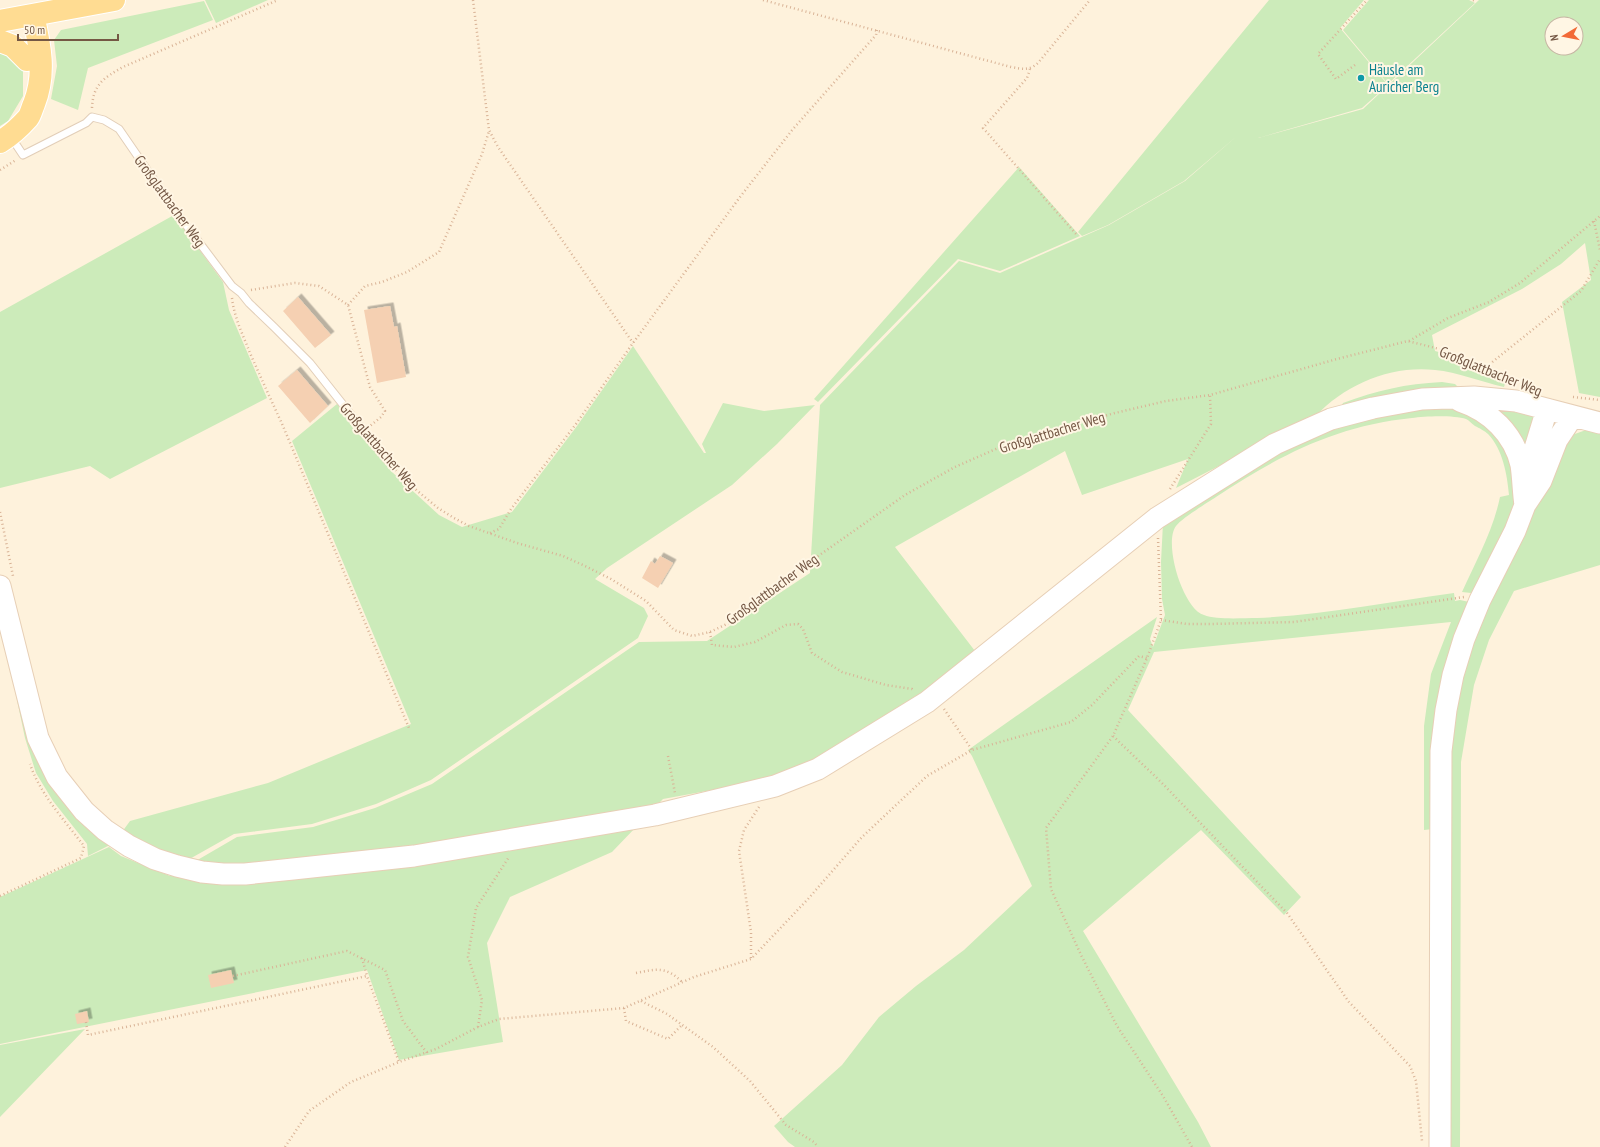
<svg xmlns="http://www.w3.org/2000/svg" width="1600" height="1147" viewBox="0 0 1600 1147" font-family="'PT Sans Narrow',sans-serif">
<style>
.green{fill:#ccebba;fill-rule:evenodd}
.building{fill:#f5d0b2;filter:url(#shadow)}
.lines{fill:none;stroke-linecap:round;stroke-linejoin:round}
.lane-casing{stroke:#e2ceb8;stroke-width:9}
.secondary-casing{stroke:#e7cfb6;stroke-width:23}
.primary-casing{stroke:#fff;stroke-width:24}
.path{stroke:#d9b396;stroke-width:2.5;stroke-dasharray:1 3;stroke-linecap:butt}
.lane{stroke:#fff;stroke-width:7}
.secondary{stroke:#fff;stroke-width:21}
.primary{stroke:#ffdc92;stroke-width:22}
.culture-dot{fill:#0f9aa8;stroke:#fff6e4;stroke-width:1.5}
.labels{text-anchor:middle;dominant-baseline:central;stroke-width:4;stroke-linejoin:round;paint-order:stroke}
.culture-label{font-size:15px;fill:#0d838f;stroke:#fff6e4;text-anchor:start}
.street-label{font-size:15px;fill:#745744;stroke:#fff6e4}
</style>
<defs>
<filter id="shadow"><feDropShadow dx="3.5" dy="-3.5" stdDeviation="0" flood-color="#0004"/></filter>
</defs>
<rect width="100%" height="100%" fill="#fef2dc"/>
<!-- green -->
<path class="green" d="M 205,0 L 268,0 L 216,23 Z
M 1269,0 L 1364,0 L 1341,27 L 1287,78 L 1340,28 L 1388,85 L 1362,108 L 1258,138 L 1245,120 L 1258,138 L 1363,109 L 1479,0 L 1600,0 L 1600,397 L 1579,393 L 1562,302 L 1591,280 L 1585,243 L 1561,264 L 1522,289 L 1432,335 L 1435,351 C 1460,357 1483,369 1506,381 L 1504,387 C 1482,382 1457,372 1435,370 C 1392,365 1345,384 1316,416 L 1176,488 L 1188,459 L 1082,495 L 1065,451 L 895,547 L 975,651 L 929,695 L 815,760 L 772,779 L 663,799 L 612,852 L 510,897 L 487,943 L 503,1042 L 399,1060 L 367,970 L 0,1044 L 0,897 L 109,847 L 121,856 L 170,876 L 237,837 L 313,827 L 375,808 L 432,784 L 639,642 L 707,641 L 810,573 L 820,405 L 959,261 L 1000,273 L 1109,225 L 1185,181 L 1237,136 L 1184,181 L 1108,225 L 1082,236 L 1078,232 ZM 1552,24 L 1576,24 L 1576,48 L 1552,48 Z
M 1369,0 L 1469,0 L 1475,3 L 1388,84 L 1343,30 Z
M 204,1 L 213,20 L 88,68 L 78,110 L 51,99 L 57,66 L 54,40 L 61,30 Z
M 0,49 L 14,56 L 23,70 L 23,96 L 8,121 L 0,126 Z
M 1019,167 L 1080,236 L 1000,271 L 958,259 L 818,402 L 814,399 Z
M 174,215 L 223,282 L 229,310 L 267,398 L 110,479 L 90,466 L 0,488 L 0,312 Z
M 633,346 L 704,453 L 706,453 L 702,444 L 723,403 L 764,411 L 815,405 L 777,444 L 732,485 L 607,568 L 595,579 L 644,608 L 648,616 L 638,638 L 431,780 L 376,804 L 312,824 L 234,834 L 186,861 L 122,832 L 130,821 L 268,783 L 411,724 L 292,441 L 337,404 L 392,472 L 439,515 L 462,527 L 512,512 L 577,426 Z
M 1442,382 L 1455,384 L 1458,387 L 1457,389 L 1344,408 L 1342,405 L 1343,403 C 1378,390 1405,384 1442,382 Z
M 1454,407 L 1490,424 L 1516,465 L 1517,502 L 1479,591 L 1471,593 L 1462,592 C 1476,561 1493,531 1500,497 L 1509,495 C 1507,474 1503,450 1488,434 C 1485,431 1479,428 1475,426 C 1472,424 1469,420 1466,419 C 1454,415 1425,416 1412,418 C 1335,426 1280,455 1216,497 C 1207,503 1182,518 1176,526 C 1163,543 1183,609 1204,615 C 1216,620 1243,618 1257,618 C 1323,615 1389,602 1454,593 L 1455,601 L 1460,600 L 1474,603 L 1433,829 L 1424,830 L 1424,726 L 1431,674 L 1451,622 L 1154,652 L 1128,710 L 1301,897 L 1284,915 L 1201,830 L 1083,931 L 1198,1122 L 1211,1147 L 795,1147 L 788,1142 L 774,1126 L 842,1065 L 879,1017 L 916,986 L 964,950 L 1032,886 L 972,756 L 968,750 L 1157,617 L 1150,639 L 1153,647 L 1165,615 L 1162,599 L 1161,562 L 1163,523 L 1250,466 L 1328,428 L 1401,409 Z
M 1489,408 L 1535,415 L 1525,454 Z
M 1586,430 L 1600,432 L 1600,565 L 1514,591 L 1489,640 L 1474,685 L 1461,762 L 1460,1147 L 1447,1147 L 1451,712 L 1472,638 L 1533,509 L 1572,435 Z
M 16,679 L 29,732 L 110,845 L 88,856 L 87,844 L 53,801 L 36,773 L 25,738 L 13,681 Z
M 85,1029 L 0,1117 L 0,1045 Z"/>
<!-- building -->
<path class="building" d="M 298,297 L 331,335 L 315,348 L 283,311 Z
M 390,306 L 394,327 L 397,326 L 406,377 L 377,383 L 364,310 Z
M 297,370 L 328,406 L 310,423 L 278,386 Z
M 660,556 L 673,563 L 658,588 L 642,578 L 651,561 L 655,564 Z
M 231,970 L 234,983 L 211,988 L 208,975 Z
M 87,1011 L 89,1022 L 77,1024 L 75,1014 Z"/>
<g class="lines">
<!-- lane casing -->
<g class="lane-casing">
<path id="lane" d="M 11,137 L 23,155 L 86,123 L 92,117 L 104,120 L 119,129 L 174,209 L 232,286 L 241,293 L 249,303 L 274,327 L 310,363 L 387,460"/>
</g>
<!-- secondary casing -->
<g class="secondary-casing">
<path id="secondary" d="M 1460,401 C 1490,411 1514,434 1521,465 C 1523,478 1523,492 1525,505
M 1529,483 L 1532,458 L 1547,409
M 0,586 L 38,738 L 57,777 L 84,811 L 105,830 L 129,846 L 155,859 L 177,866 L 202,872 L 223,874 L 245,874 L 293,869 L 414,856 L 655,815 L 775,786 L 818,769 L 927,702 L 1157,518 L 1275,444 L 1331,419 L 1373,408 L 1422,399 L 1474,397 L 1516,401 L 1600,423
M 1440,1147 L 1441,751 L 1446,710 L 1453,675 L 1464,639 L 1480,600 L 1515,531 L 1525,505 L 1541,481 L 1557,440 L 1573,416"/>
</g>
<!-- primary casing -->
<g class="primary-casing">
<path id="primary" d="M 0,21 L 114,0
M 0,41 L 13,46 L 27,60
M 0,142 C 10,136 20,127 28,118 C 31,114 32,108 34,104 C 46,74 40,45 33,15"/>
</g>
<!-- path -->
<path class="path" d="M 473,0 L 489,130 L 498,147 L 633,343
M 763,0 L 1011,67 C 1022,69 1029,71 1038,63 L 1090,0
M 1473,0 L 1476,1
M 1355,65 L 1336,79 L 1318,54 L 1367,0
M 1030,69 L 1027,78 L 983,128 L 1077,235
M 92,108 C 93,84 104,78 123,67 L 278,0
M 0,170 L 16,160
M 1594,221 L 1600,250
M 251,290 L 295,283 L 319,286 L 348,305 L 370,387 L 385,411 L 381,417 L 370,426
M 232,298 C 234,317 243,335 250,353 C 261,378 272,402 283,426 L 409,728
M 348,305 L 365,286 L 382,282 L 407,272 L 439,252 L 482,154 L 489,131
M 1409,341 L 1448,318 L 1489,302 L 1520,283 L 1600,216
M 1486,367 L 1581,291 L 1600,259
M 1573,397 L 1600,400
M 393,467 L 414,488 L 438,508 L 454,518 L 469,526 L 517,543 L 563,556 L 585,566 L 611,579 L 646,601 L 674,630 L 692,636 L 710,632 L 733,621 L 760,601 L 794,573 L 905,495 L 955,467 L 1014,441 L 1115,413 L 1166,401 L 1210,395 L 1337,359 L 1408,341 L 1447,351 L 1528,385
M 1170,489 L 1211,424 L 1210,395
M 0,512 L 13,576
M 490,533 L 499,529 L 511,509 L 576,424 L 633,343 L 740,197 L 793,129 L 876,35 L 877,30
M 1158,538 L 1161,620 L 1147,658 L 1113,736 L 1046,828 L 1051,889 L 1081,955 L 1117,1026 L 1163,1096 L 1192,1147
M 1161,620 L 1187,624 L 1210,624 L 1294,622 L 1464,597
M 710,632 L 712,645 L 734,647 L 755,642 L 786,625 L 798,624 L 803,629 L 812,653 L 842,672 L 886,685 L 912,689 L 914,691
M 944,709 L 972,750
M 1113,736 L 1161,782 L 1287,913 L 1349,1002 L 1410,1066 L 1416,1081 L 1422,1141
M 668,756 L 675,793
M 0,896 L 81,858 L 84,846 C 65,821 40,794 30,764
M 362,958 L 367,976
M 751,958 L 751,932 L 739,851 L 744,830 L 759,807
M 636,973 C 656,969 666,966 682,982
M 233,976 L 347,951 L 385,970 L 403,1021 L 427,1053
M 641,1001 L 667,1014 L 713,1047 L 750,1081 L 786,1125 L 814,1142 L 818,1147
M 624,1008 L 626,1021 L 668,1039 L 682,1025
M 86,1022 L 88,1035 L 367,976 L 399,1062
M 478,1027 L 482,1000 L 468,957 L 476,908 L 509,857
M 285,1147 L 309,1111 L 351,1082 L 399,1062 L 436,1049 L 478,1027 L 499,1019 L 624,1008 L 694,977 L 751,959 L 808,899 L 862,837 L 927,776 L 972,750 L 1071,722 L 1092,705 L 1139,656 L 1147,658"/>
<!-- lane -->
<use href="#lane" class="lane"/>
<!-- secondary -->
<use href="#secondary" class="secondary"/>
<!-- primary -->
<use href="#primary" class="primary"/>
</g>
<!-- markers -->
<circle class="culture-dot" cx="1361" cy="78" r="4"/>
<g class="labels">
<!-- culture labels -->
<g class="culture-label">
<text x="1369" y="69">Häusle am<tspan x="1369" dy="17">Auricher Berg</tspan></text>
</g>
<!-- street labels -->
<g class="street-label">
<text transform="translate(170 201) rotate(54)">Großglattbacher Weg</text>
<text transform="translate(1491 371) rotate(22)">Großglattbacher Weg</text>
<text transform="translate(1052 432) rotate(-17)">Großglattbacher Weg</text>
<text transform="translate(379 446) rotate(49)">Großglattbacher Weg</text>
<text transform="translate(772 589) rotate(-36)">Großglattbacher Weg</text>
</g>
</g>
<!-- north arrow -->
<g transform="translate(1564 36) rotate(260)"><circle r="19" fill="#fff6e4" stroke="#c7b6a4"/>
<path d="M0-3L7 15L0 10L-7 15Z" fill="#f26a37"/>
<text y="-6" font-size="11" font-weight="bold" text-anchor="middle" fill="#745744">N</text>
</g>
<!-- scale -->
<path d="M18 34v6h100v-6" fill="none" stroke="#745744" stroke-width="2"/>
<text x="24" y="34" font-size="12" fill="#745744" stroke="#fff6e4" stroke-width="3" paint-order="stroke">50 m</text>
</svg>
